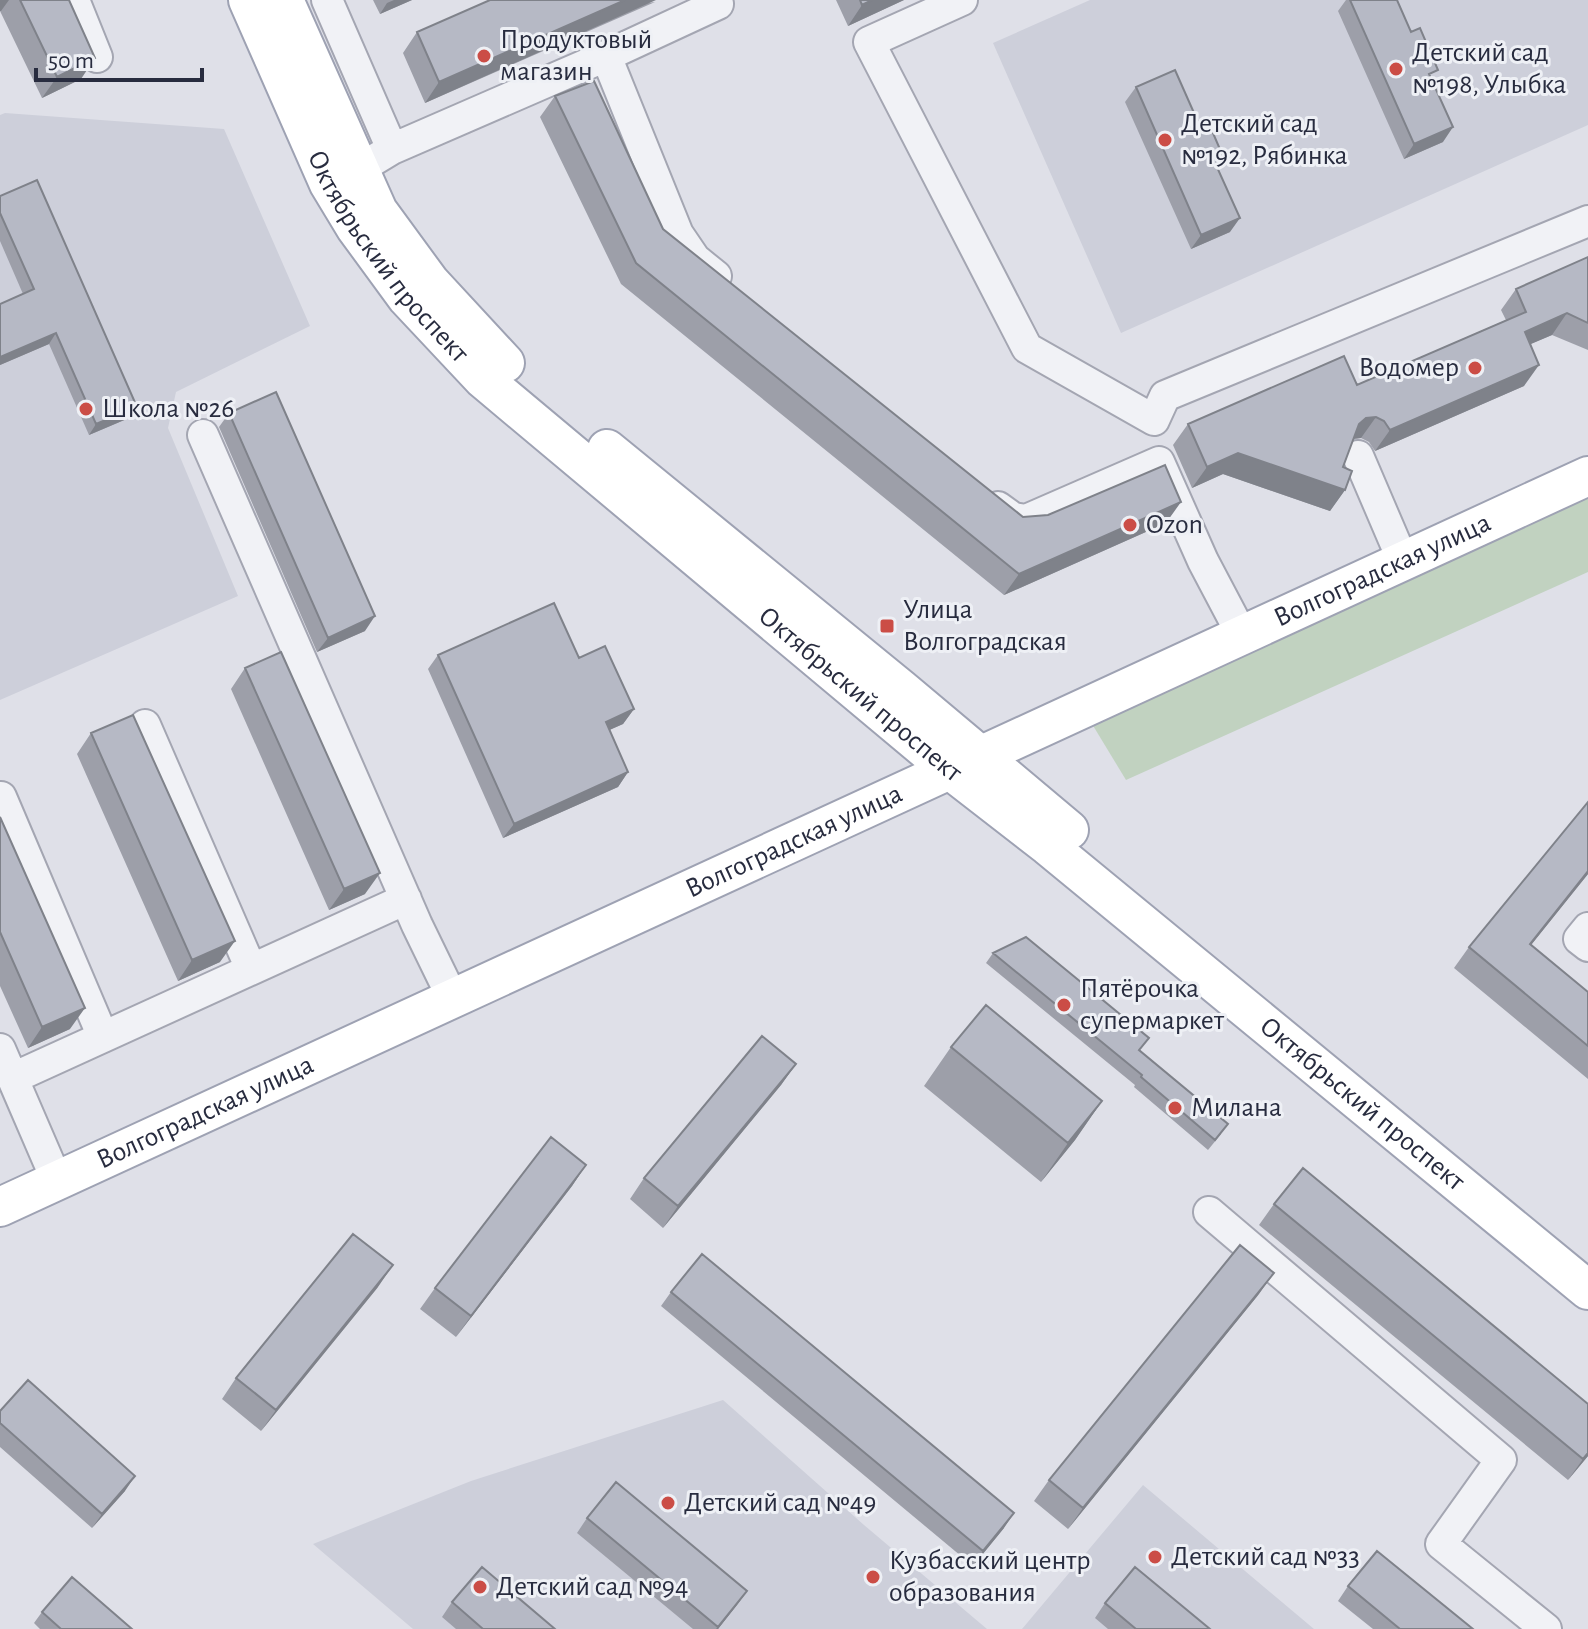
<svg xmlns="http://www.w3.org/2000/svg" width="1588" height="1629" viewBox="0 0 1588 1629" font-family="'Alegreya Sans',sans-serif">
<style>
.built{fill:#cdcfda}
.green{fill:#c1d2c0}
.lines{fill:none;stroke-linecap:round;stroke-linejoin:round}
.minor-casing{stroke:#a4a6b2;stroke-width:34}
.major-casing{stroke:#9ea2b3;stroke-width:42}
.minor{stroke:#f1f2f6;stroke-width:30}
.major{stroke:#fff;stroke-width:38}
.wall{fill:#9d9fa9}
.shaded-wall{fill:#7f828a}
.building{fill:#b6b9c5;stroke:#7f828a;stroke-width:2}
.poi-dot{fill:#cb4d46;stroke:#eef0f5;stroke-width:3}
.labels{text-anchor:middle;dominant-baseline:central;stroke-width:6;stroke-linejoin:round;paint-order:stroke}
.poi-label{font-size:28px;fill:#282c3f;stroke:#eef0f5;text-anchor:start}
.street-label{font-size:28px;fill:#282c3f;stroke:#eef0f5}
</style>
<rect width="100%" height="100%" fill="#dfe0e8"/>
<!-- built -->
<path class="built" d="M 1090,0 L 1588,0 L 1588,125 L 1121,333 L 993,43 Z
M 5,113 L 224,129 L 310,326 L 176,392 L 168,428 L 238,596 L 0,700 L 0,115 Z
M 723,1400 L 864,1525 L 987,1629 L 413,1629 L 313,1544 L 471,1481 Z
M 1143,1485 L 1314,1629 L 1022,1629 Z"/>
<!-- green -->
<path class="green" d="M 1588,488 L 1588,572 L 1126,780 L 1089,719 Z"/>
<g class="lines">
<!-- minor casing -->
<g class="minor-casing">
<path id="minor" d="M 74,0 L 97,57
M 327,0 L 392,149
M 962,0 L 869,42 L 1027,348 L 1154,420 L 1165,396 L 1588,221
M 606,56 L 678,234 L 695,259 L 716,276
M 359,169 L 392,149 L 606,56 L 718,4 L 716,0
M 203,435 L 417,925 L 453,999
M 1358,456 L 1403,561
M 998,507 L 1013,518 L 1026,520 L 1159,462 L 1203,561 L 1242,635
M 145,725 L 251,969
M 1,797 L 103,1037
M 1588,928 L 1579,939 L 1588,946
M 0,1049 L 57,1181
M 13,1078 L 406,899
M 1209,1212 L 1501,1460 L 1441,1544 L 1546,1629"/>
</g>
<!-- major casing -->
<g class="major-casing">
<g id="major">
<path id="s1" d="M 248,0 L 329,184 L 355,227 L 407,298 L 483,379 L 950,770 L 1048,846 L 1588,1290"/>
<path d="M 284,0 L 378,211 L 430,282 L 505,363"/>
<path d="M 607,449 L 901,689 L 1069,830"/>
<path id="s2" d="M 0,1207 L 1588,476"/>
</g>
</g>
<!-- minor -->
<use href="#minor" class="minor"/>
<!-- major -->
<use href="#major" class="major"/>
</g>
<!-- wall -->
<path class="wall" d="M 0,0 L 69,0 L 81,79 L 42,98 L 0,11 Z
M 373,0 L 412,0 L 380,14 Z
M 836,0 L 904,0 L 848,26 Z
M 1346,0 L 1397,0 L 1432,80 L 1443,142 L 1404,159 L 1338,11 Z
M 655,2 L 425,103 L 403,53 L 417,32 Z
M 1136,87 L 1219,170 L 1230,232 L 1191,249 L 1125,102 Z
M 555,96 L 663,229 L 1023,517 L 1048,515 L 1166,523 L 1004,595 L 621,284 L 540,117 Z
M 0,196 L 129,418 L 89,435 L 49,344 L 0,365 L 0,304 L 23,294 L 0,241 Z
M 1588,257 L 1588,350 L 1552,335 L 1530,344 L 1524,386 L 1375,451 L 1369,442 L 1361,438 L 1353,439 L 1343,467 L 1345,490 L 1330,511 L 1223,474 L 1192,488 L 1173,445 L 1188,424 L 1357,385 L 1506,320 L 1501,310 L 1516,289 Z
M 229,413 L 365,631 L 317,652 L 219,427 Z
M 438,655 L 579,658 L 634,709 L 623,724 L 609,730 L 628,772 L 618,787 L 503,838 L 428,669 Z
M 245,668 L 365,894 L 329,910 L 231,689 Z
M 91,733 L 220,962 L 178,981 L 77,754 Z
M 1588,802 L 1588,874 L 1531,945 L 1588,992 L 1588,1079 L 1454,968 L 1469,947 Z
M 0,817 L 70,1029 L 28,1048 L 0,986 Z
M 993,953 L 1140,1050 L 1221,1134 L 1208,1150 L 1134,1087 L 1135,1085 L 986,963 Z
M 951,1047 L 1102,1101 L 1075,1140 L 1041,1182 L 924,1086 Z
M 796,1064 L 781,1085 L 663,1228 L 630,1199 L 644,1178 Z
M 586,1165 L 572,1186 L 456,1337 L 420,1309 L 435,1288 Z
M 1274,1204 L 1588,1404 L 1588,1456 L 1568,1480 L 1259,1225 Z
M 378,1287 L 261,1431 L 222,1399 L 236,1378 Z
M 671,1292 L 1004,1528 L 973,1566 L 661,1306 Z
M 1259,1294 L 1068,1529 L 1034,1501 L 1049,1480 Z
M 0,1411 L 125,1491 L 92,1528 L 0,1447 Z
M 587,1518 L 747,1591 L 718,1629 L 693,1629 L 577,1533 Z
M 1348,1586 L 1473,1629 L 1373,1629 L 1338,1601 Z
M 452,1602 L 555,1629 L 456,1629 L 442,1617 Z
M 1105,1603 L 1210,1629 L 1108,1629 L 1095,1618 Z
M 42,1612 L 132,1629 L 40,1629 L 34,1623 Z"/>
<!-- shaded-wall -->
<path class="shaded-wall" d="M 0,0 L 9,0 L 1,11 L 0,11 Z
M 394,0 L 412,0 L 380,14 L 387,3 Z
M 625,0 L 656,0 L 425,103 L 439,82 Z
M 872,0 L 904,0 L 848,26 L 862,5 Z
M 95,58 L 81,79 L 42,98 L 57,77 Z
M 1453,127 L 1443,142 L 1404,159 L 1414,144 Z
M 1240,218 L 1230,232 L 1191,249 L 1201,235 Z
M 1567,313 L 1552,335 L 1510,353 L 1525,332 Z
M 56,333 L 49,344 L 0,365 L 0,357 Z
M 1539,365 L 1524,386 L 1375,451 L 1390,430 Z
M 137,407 L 129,418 L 89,435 L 96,424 Z
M 1376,417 L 1361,438 L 1352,439 L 1359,424 L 1366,418 Z
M 1238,453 L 1345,490 L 1330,511 L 1223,474 L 1192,488 L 1207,467 Z
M 1181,502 L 1166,523 L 1004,595 L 1019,574 Z
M 375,616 L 365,631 L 317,652 L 328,638 Z
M 634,709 L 623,724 L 596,736 L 606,722 Z
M 628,772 L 618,787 L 503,838 L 514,824 Z
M 1588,871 L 1588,874 L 1515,965 L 1530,944 Z
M 380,873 L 365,894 L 329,910 L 344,889 Z
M 235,941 L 220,962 L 178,981 L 192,960 Z
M 85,1008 L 70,1029 L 28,1048 L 42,1027 Z
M 796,1064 L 781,1085 L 663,1228 L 678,1206 Z
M 1102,1101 L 1075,1140 L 1041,1182 L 1068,1143 Z
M 586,1165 L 572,1186 L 456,1337 L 471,1316 Z
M 393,1265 L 378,1287 L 261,1431 L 276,1410 Z
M 1274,1273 L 1259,1294 L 1068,1529 L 1083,1508 Z
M 1588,1453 L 1588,1456 L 1568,1480 L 1583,1459 Z
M 135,1476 L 125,1491 L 92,1528 L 102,1514 Z
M 1014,1513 L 1004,1528 L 973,1566 L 983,1551 Z
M 747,1591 L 737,1605 L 718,1629 L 716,1629 Z"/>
<!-- building -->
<path class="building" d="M 20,0 L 69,0 L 95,58 L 57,77 Z
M 490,0 L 625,0 L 439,82 L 417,32 Z
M 860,0 L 872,0 L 862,5 Z
M 1350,0 L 1397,0 L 1411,32 L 1420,28 L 1438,70 L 1429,74 L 1453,127 L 1414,144 Z
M 1175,70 L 1198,122 L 1207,119 L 1225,161 L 1216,165 L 1240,218 L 1201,235 L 1136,87 Z
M 594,81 L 663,229 L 1023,517 L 1048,515 L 1165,465 L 1181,502 L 1019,574 L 636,263 L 555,96 Z
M 37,180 L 137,407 L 96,424 L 56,333 L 0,357 L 0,304 L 34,289 L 0,213 L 0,196 Z
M 1588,257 L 1588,323 L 1567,313 L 1525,332 L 1539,365 L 1390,430 L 1384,421 L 1376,417 L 1366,418 L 1359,424 L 1343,467 L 1352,471 L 1345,490 L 1238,453 L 1207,467 L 1188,424 L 1344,356 L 1357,385 L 1526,312 L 1516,289 Z
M 276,392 L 375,616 L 328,638 L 229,413 Z
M 554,603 L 579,658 L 605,646 L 634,709 L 606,722 L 628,772 L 514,824 L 438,655 Z
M 281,652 L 380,873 L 344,889 L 245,668 Z
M 133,715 L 235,941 L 192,960 L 91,733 Z
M 1588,802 L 1588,871 L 1530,944 L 1588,992 L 1588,1046 L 1469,947 Z
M 0,817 L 85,1008 L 42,1027 L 0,932 Z
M 1026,937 L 1149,1038 L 1139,1050 L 1228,1124 L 1215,1140 L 1141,1077 L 1142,1075 L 993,953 Z
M 986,1005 L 1102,1101 L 1068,1143 L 951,1047 Z
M 762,1036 L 796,1064 L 678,1206 L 644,1178 Z
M 551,1137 L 586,1165 L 471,1316 L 435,1288 Z
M 1303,1168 L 1588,1404 L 1588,1453 L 1583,1459 L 1274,1204 Z
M 353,1234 L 393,1265 L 276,1410 L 236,1378 Z
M 1240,1245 L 1274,1273 L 1083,1508 L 1049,1480 Z
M 702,1254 L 1014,1513 L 983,1551 L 671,1292 Z
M 28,1380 L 135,1476 L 102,1514 L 0,1423 L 0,1411 Z
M 616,1482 L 747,1591 L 718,1627 L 587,1518 Z
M 1377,1551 L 1473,1629 L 1400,1629 L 1348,1586 Z
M 482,1567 L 555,1629 L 483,1629 L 452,1602 Z
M 1135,1567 L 1210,1629 L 1136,1629 L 1105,1603 Z
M 72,1577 L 132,1629 L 61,1629 L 42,1612 Z"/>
<!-- markers -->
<g class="poi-dot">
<circle cx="484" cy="56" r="8"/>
<circle cx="1396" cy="69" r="8"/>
<circle cx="1165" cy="140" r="8"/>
<circle cx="1475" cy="368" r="8"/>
<circle cx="86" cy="409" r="8"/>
<circle cx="1130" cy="525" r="8"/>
<rect x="879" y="618" width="16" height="16" rx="4"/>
<circle cx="1064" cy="1005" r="8"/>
<circle cx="1175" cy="1108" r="8"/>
<circle cx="668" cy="1503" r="8"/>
<circle cx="1155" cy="1557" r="8"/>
<circle cx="873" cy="1577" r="8"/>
<circle cx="480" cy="1587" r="8"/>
</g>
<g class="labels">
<!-- poi labels -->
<g class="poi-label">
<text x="500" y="40">Продуктовый<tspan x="500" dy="32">магазин</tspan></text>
<text x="1412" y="53">Детский сад<tspan x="1412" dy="32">№198, Улыбка</tspan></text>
<text x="1181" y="124">Детский сад<tspan x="1181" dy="32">№192, Рябинка</tspan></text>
<text x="1459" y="368" text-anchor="end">Водомер</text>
<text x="102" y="409">Школа №26</text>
<text x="1146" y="525">Ozon</text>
<text x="903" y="610">Улица<tspan x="903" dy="32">Волгоградская</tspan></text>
<text x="1080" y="989">Пятёрочка<tspan x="1080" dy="32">супермаркет</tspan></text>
<text x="1191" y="1108">Милана</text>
<text x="684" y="1503">Детский сад №49</text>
<text x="1171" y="1557">Детский сад №33</text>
<text x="889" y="1561">Кузбасский центр<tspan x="889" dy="32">образования</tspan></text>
<text x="496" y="1587">Детский сад №94</text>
</g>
<!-- street labels -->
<g class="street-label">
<text stroke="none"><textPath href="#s1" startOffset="294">Октябрьский проспект</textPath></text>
<text stroke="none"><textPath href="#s2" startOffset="1522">Волгоградская улица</textPath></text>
<text stroke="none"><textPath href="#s1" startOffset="942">Октябрьский проспект</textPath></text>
<text stroke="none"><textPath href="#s2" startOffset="874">Волгоградская улица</textPath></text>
<text stroke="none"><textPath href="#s1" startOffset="1590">Октябрьский проспект</textPath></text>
<text stroke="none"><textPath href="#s2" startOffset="226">Волгоградская улица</textPath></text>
</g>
</g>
<!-- scale -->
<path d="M36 68v12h166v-12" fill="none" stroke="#282c3f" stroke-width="4"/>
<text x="48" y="68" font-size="24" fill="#282c3f" stroke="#eef0f5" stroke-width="6" paint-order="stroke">50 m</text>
</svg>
